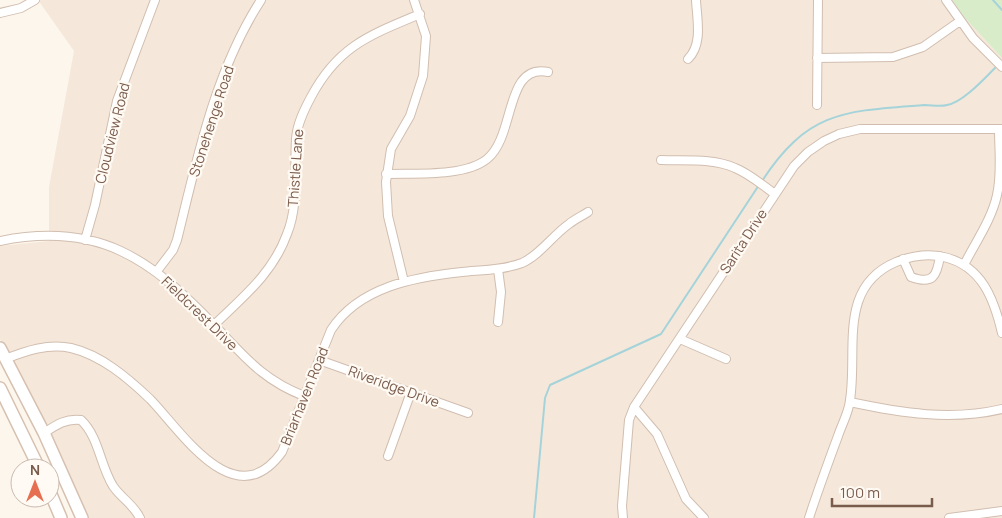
<svg xmlns="http://www.w3.org/2000/svg" width="1002" height="518" viewBox="0 0 1002 518" font-family="Manrope,sans-serif">
<style>
.residential{fill:#f5e8da}
.green{fill:#d8ecc9}
.lines{fill:none;stroke-linecap:round;stroke-linejoin:round}
.stream{stroke:#a5d3da;stroke-width:2}
.minor-casing{stroke:#d1beb0;stroke-width:10}
.secondary-casing{stroke:#d6c0b0;stroke-width:14}
.minor{stroke:#fff;stroke-width:8}
.secondary{stroke:#fff;stroke-width:11}
.labels{text-anchor:middle;dominant-baseline:central;stroke-width:4.5;stroke-linejoin:round;paint-order:stroke}
.street-label{font-size:14px;fill:#7a5c4d;stroke:#fffaf3}
</style>
<rect width="100%" height="100%" fill="#fdf6ec"/>
<!-- residential -->
<path class="residential" d="M 38,0 L 952,0 L 964,17 L 1002,58 L 1002,518 L 89,518 L 0,339 L 0,246 L 49,241 L 49,187 L 74,51 Z"/>
<!-- green -->
<path class="green" d="M 952,0 L 1002,0 L 1002,58 L 964,17 Z"/>
<g class="lines">
<!-- stream -->
<path class="stream" d="M 993,0 L 1002,10
M 762,181 C 808,110 846,111 924,105 C 932,105 940,107 947,105 C 962,103 984,79 995,68
M 534,518 L 545,398 L 550,385 L 661,334 L 759,185"/>
<!-- minor casing -->
<g class="minor-casing">
<path id="minor" d="M 946,0 L 973,38 L 1002,67
M 0,13 L 21,8 L 35,0
M 817,58 L 893,57 L 923,47 L 960,21
M 688,59 C 703,44 697,20 696,0
M 817,105 L 818,0
M 661,160 C 685,161 713,158 735,168 C 750,174 762,185 775,194
M 386,174 C 414,173 465,177 487,159 C 516,136 504,63 548,72
M 85,240 L 95,205 L 117,101 L 155,0
M 0,241 C 99,221 151,259 216,327 C 246,358 263,380 304,396
M 903,259 L 911,277 C 933,285 937,276 940,256
M 964,265 C 975,243 992,219 997,195 C 1002,173 999,151 999,129
M 498,269 L 501,292 L 498,322
M 157,271 L 173,250 L 177,240 C 197,159 215,71 261,0
M 404,282 L 388,216 L 386,182 L 391,149 L 410,116 L 423,76 L 426,36 L 414,0
M 214,325 C 243,297 273,273 287,234 C 299,205 294,170 296,139 C 297,124 304,110 311,97 C 338,46 370,35 420,14
M 680,339 L 726,359
M 5,359 C 26,351 48,343 71,348 C 101,355 128,378 150,399 C 182,432 235,517 282,452 L 331,330 C 359,287 414,277 462,272 C 482,270 503,270 522,263 C 540,255 553,235 569,224 C 575,219 582,216 588,212
M 319,360 L 468,413
M 850,402 C 901,413 951,421 1002,409
M 634,407 L 657,434 L 686,499 L 704,518
M 44,433 C 56,425 66,418 81,420 C 99,437 100,465 113,486 C 121,498 134,505 140,518
M 388,456 L 411,392
M 623,518 L 622,506 L 629,420 L 634,407 L 794,166 L 808,152 L 824,141 L 839,134 L 860,129 L 1002,129
M 809,518 C 818,490 828,463 838,436 C 842,424 849,412 850,400 C 858,350 837,287 896,262 C 911,256 927,253 944,257 C 982,266 994,299 1002,333
M 949,518 L 1002,511"/>
</g>
<!-- secondary casing -->
<g class="secondary-casing">
<path id="secondary" d="M 0,348 L 44,433 L 82,518
M 0,388 L 39,468
M 50,492 L 61,518"/>
</g>
<!-- minor -->
<use href="#minor" class="minor"/>
<!-- secondary -->
<use href="#secondary" class="secondary"/>
</g>
<g class="labels">
<!-- street labels -->
<g class="street-label">
<text transform="translate(211 121) rotate(-72)">Stonehenge Road</text>
<text transform="translate(112 133) rotate(-76)">Cloudview Road</text>
<text transform="translate(295 168) rotate(-86)">Thistle Lane</text>
<text transform="translate(743 241) rotate(-57)">Sarita Drive</text>
<text transform="translate(200 313) rotate(44)">Fieldcrest Drive</text>
<text transform="translate(394 386) rotate(20)">Riveridge Drive</text>
<text transform="translate(304 396) rotate(-68)">Briarhaven Road</text>
</g>
</g>
<!-- north arrow -->
<g transform="translate(35 483)"><circle r="24" fill="#fffaf3" stroke="#cabbb1"/>
<path d="M0-4L9 19L0 12L-9 19Z" fill="#e76f51"/>
<text y="-8" font-size="14" font-weight="bold" text-anchor="middle" fill="#7a5c4d">N</text>
</g>
<!-- scale -->
<path d="M832 498v8h100v-8" fill="none" stroke="#7a5c4d" stroke-width="2.5"/>
<text x="840" y="498" font-size="15" fill="#7a5c4d" stroke="#fffaf3" stroke-width="4" paint-order="stroke">100 m</text>
</svg>
